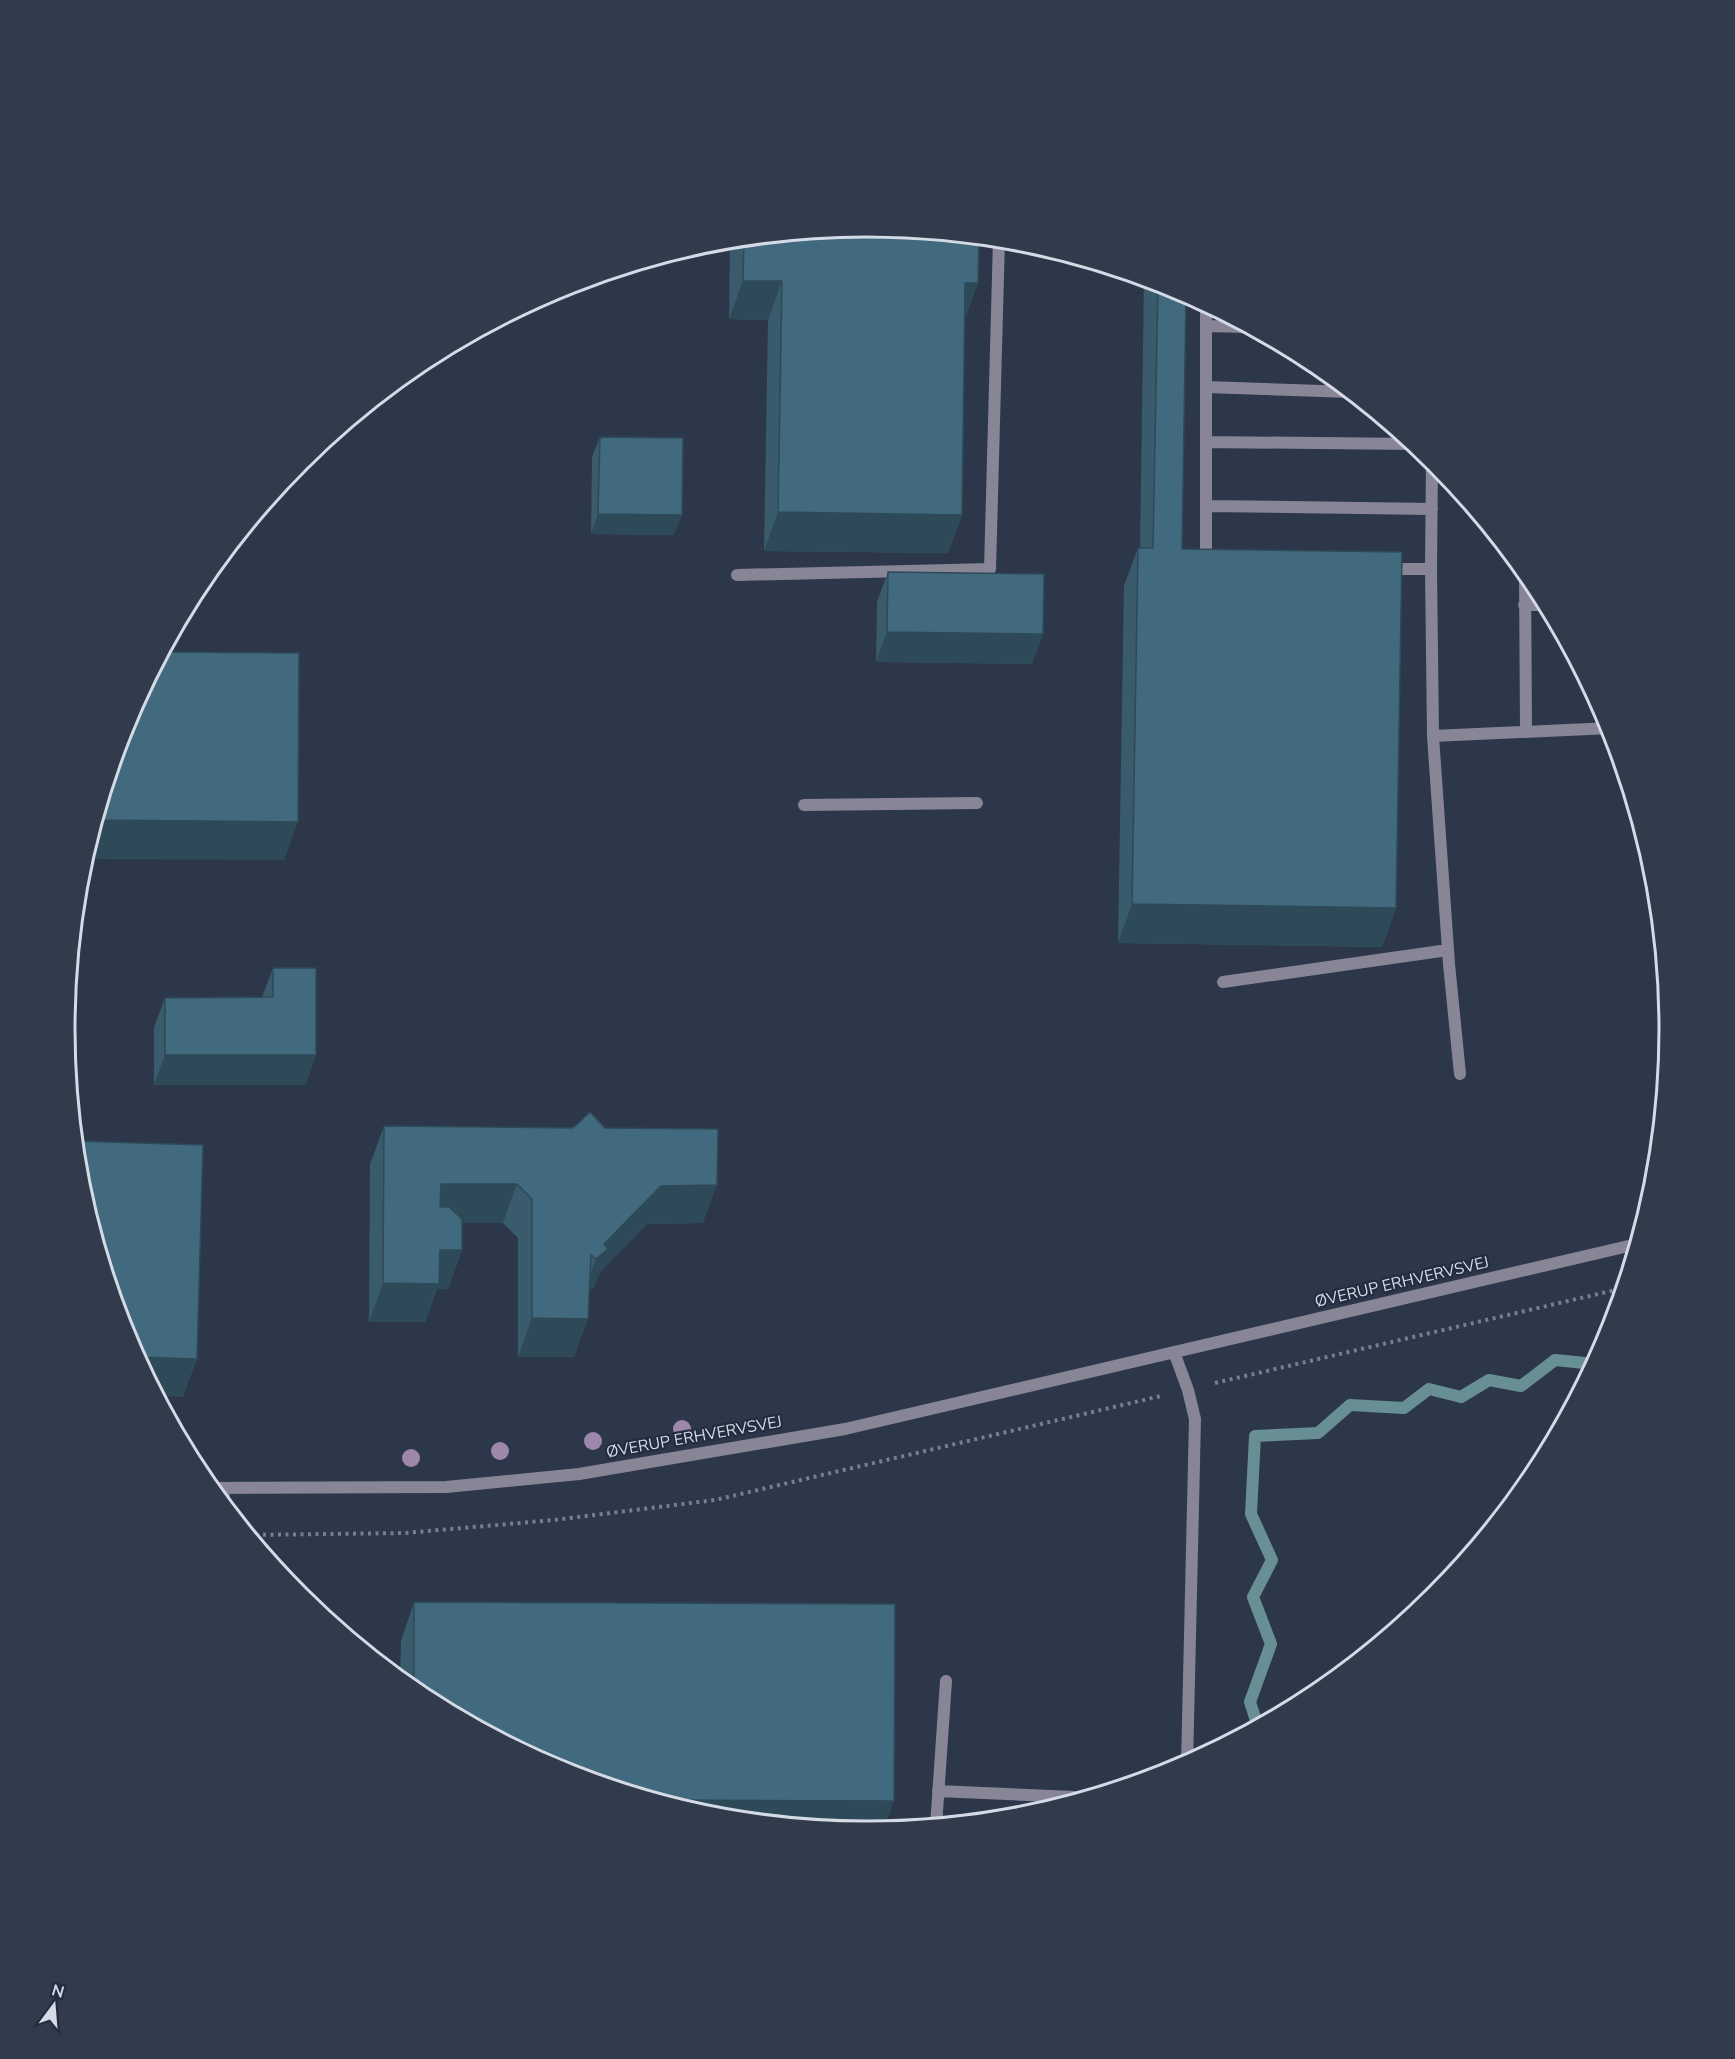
<svg xmlns="http://www.w3.org/2000/svg" width="1735" height="2059" viewBox="0 0 1735 2059" font-family="'Nunito Sans',sans-serif">
<style>
.lines{fill:none;stroke-linecap:round;stroke-linejoin:round}
.stream{stroke:#688f94;stroke-width:12}
.path{stroke:#777f8f;stroke-width:4;stroke-dasharray:3 4.5;stroke-linecap:butt}
.service{stroke:#888696;stroke-width:12}
.minor{stroke:#888696;stroke-width:12}
.tree{fill:#9d87ab}
.wall{fill:#395b6c}
.shaded-wall{fill:#2e4a58}
.building{fill:#426a7e;stroke:#2e4a58;stroke-width:1.5}
.labels{text-anchor:middle;dominant-baseline:central;stroke-width:4.5;stroke-linejoin:round;paint-order:stroke}
.street-label{font-size:16px;fill:#d4dbe6;stroke:#242d3f}
.rim{fill:none;stroke:#d4dbe6;stroke-width:3}
</style>
<rect width="100%" height="100%" fill="#2d374a"/>
<g class="lines">
<!-- stream -->
<path class="stream" d="M 1258,1727 L 1250,1702 L 1271,1644 L 1253,1597 L 1272,1560 L 1251,1514 L 1255,1436 L 1318,1433 L 1350,1405 L 1404,1408 L 1429,1389 L 1461,1397 L 1489,1380 L 1521,1386 L 1555,1360 L 1595,1364"/>
<!-- path -->
<path class="path" d="M 1215,1383 L 1624,1288
M 248,1535 L 405,1533 L 554,1520 L 715,1500 L 1161,1396"/>
<!-- service -->
<path class="service" d="M 1206,304 L 1206,564
M 1206,326 L 1248,327
M 1206,387 L 1350,392
M 1206,442 L 1414,444
M 1207,506 L 1432,509
M 1386,569 L 1431,569 L 1433,736
M 1431,569 L 1432,459
M 1525,571 L 1526,730
M 737,575 L 990,569 L 999,239
M 1524,605 L 1547,605
M 804,805 L 977,803
M 1223,982 L 1448,950
M 1460,1074 L 1449,964 L 1433,736 L 1611,728
M 938,1791 L 1074,1797
M 936,1826 L 946,1681"/>
<!-- minor -->
<path class="minor" d="M 1174,1352 L 1188,1390 L 1195,1419 L 1187,1765
M 210,1488 L 446,1487 L 579,1474 L 845,1429 L 1637,1244
M 223,1504 L 224,1488"/>
</g>
<!-- trees -->
<g class="tree">
<circle cx="682" cy="1429" r="9"/>
<circle cx="593" cy="1441" r="9"/>
<circle cx="500" cy="1451" r="9"/>
<circle cx="411" cy="1458" r="9"/>
</g>
<!-- wall -->
<path class="wall" d="M 868,226 L 965,321 L 962,515 L 948,553 L 764,551 L 768,320 L 729,319 L 730,240 Z
M 1144,278 L 1175,288 L 1182,549 L 1396,908 L 1382,947 L 1118,943 L 1124,586 L 1138,548 L 1140,548 Z
M 600,437 L 674,535 L 591,534 L 592,457 Z
M 888,572 L 1032,664 L 876,662 L 877,602 Z
M 273,968 L 306,1085 L 154,1085 L 154,1027 L 165,998 L 262,997 Z
M 384,1126 L 605,1128 L 703,1223 L 647,1224 L 600,1272 L 594,1287 L 589,1291 L 574,1357 L 518,1357 L 518,1238 L 503,1223 L 462,1223 L 462,1250 L 448,1289 L 437,1289 L 425,1322 L 369,1322 L 370,1164 Z
M 414,1602 L 421,1697 L 400,1680 L 401,1641 Z"/>
<!-- shaded-wall -->
<path class="shaded-wall" d="M 743,281 L 782,281 L 768,320 L 729,319 Z
M 965,283 L 978,283 L 964,322 Z
M 778,512 L 962,515 L 948,553 L 764,551 Z
M 598,514 L 682,515 L 674,535 L 591,534 Z
M 887,632 L 1043,634 L 1032,664 L 876,662 Z
M 96,820 L 298,822 L 284,860 L 84,859 Z
M 1132,904 L 1396,908 L 1382,947 L 1118,943 Z
M 165,1055 L 316,1055 L 306,1085 L 154,1085 Z
M 441,1184 L 517,1184 L 503,1223 L 427,1223 Z
M 717,1185 L 703,1223 L 647,1224 L 600,1272 L 594,1287 L 582,1297 L 596,1259 L 604,1244 L 661,1186 Z
M 440,1250 L 462,1250 L 448,1289 L 437,1289 L 425,1322 L 369,1322 L 383,1283 Z
M 532,1318 L 588,1319 L 574,1357 L 518,1357 Z
M 136,1357 L 197,1359 L 183,1397 L 157,1396 Z
M 671,1800 L 894,1801 L 883,1831 L 867,1832 L 711,1817 L 669,1804 Z"/>
<!-- building -->
<path class="building" d="M 868,226 L 979,237 L 978,283 L 965,283 L 962,515 L 778,512 L 782,281 L 743,281 L 744,239 Z
M 1158,282 L 1175,288 L 1186,293 L 1182,549 L 1402,552 L 1396,908 L 1132,904 L 1138,548 L 1153,548 Z
M 600,437 L 683,438 L 682,515 L 598,514 Z
M 888,572 L 1044,574 L 1043,634 L 887,632 Z
M 163,652 L 299,653 L 298,822 L 96,820 L 126,722 Z
M 273,968 L 316,968 L 316,1055 L 165,1055 L 165,998 L 273,997 Z
M 590,1112 L 605,1128 L 718,1129 L 717,1185 L 661,1186 L 604,1244 L 608,1249 L 596,1259 L 591,1255 L 588,1319 L 532,1318 L 532,1199 L 517,1184 L 441,1184 L 440,1207 L 449,1207 L 462,1219 L 462,1250 L 440,1250 L 439,1284 L 383,1283 L 384,1126 L 573,1128 Z
M 75,1141 L 203,1145 L 197,1359 L 136,1357 L 126,1336 L 80,1186 Z
M 414,1602 L 895,1604 L 894,1801 L 671,1800 L 671,1805 L 560,1771 L 421,1697 L 414,1691 Z"/>
<g class="labels">
<!-- street labels -->
<g class="street-label">
<text transform="translate(1402 1282) rotate(-13)">ØVERUP ERHVERVSVEJ</text>
<text transform="translate(694 1437) rotate(-10)">ØVERUP ERHVERVSVEJ</text>
</g>
</g>
<!-- crop -->
<path d="M0 0H1735V2059H0ZM75 1029a792 792 0 1 1 1584 0a792 792 0 1 1-1584 0Z" fill="#323b4c" fill-rule="evenodd"/>
<path class="rim" d="M75 1029a792 792 0 1 1 1584 0a792 792 0 1 1-1584 0Z"/>
<!-- north arrow -->
<g transform="translate(54 2005) rotate(16)" stroke="#242d3f" stroke-width="4.5" paint-order="stroke">
<path d="M0-4.5L10 22L0 15L-10 22Z" fill="#d4dbe6"/>
<text y="-9" font-size="16" font-weight="bold" text-anchor="middle" fill="#d4dbe6">N</text>
</g>
</svg>
